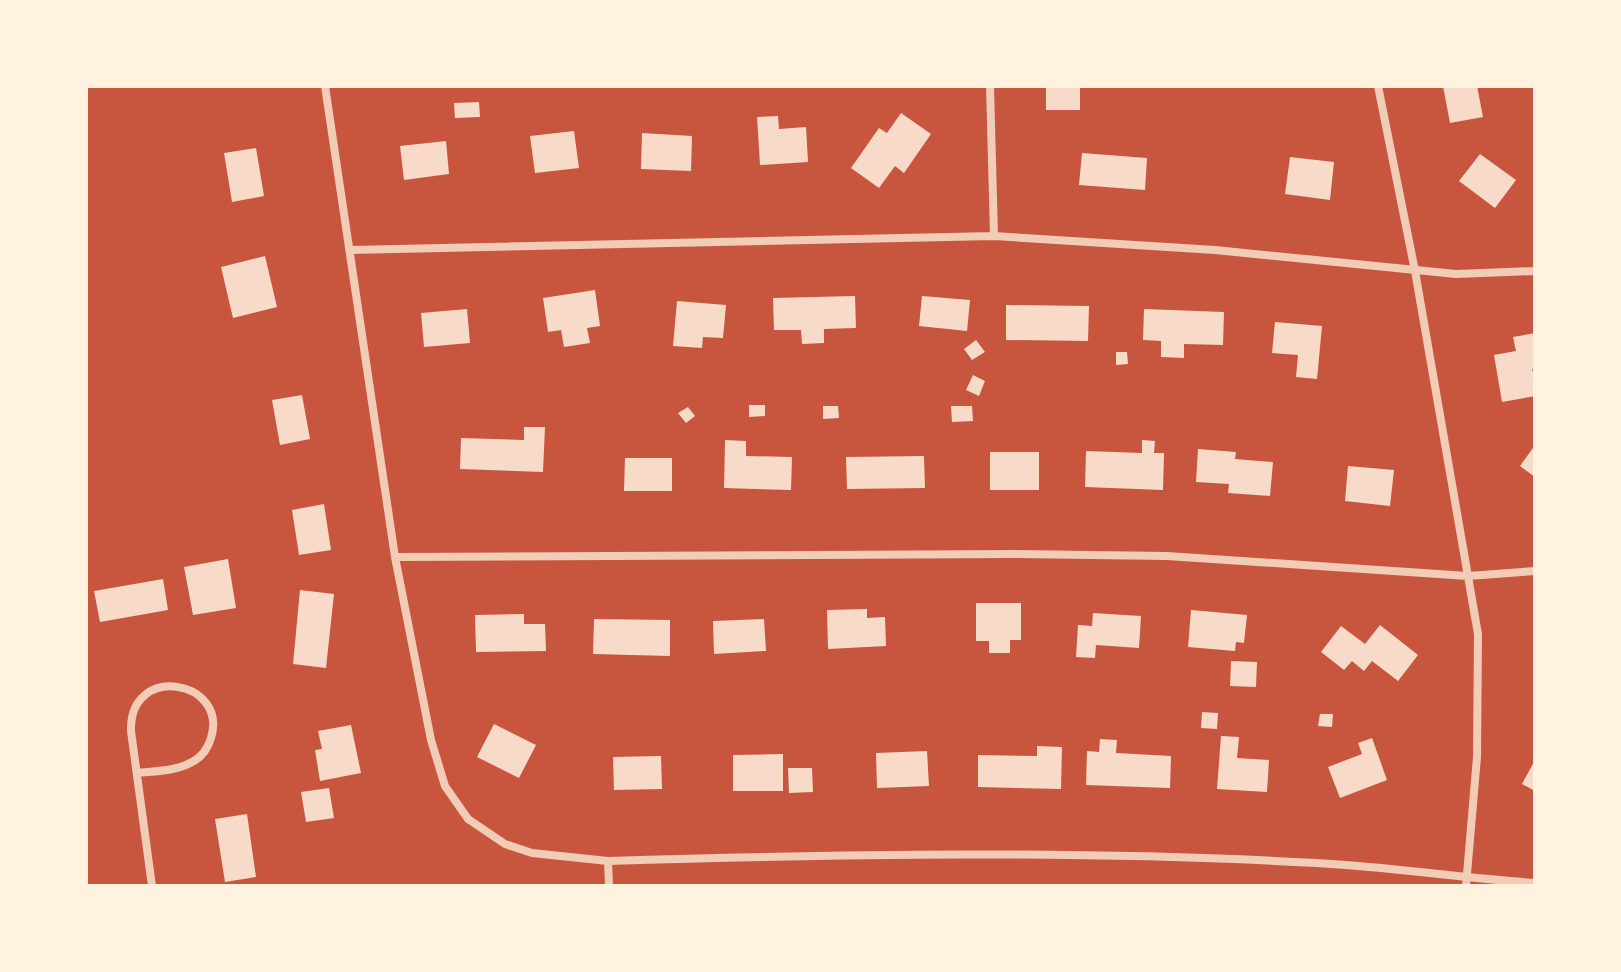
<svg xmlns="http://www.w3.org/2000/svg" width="1621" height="972" viewBox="0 0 1621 972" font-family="'Open Sans',sans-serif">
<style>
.building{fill:#f7dbc8}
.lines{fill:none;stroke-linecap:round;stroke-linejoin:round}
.minor{stroke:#f1ccb7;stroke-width:8}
</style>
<rect width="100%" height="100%" fill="#c8553d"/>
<!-- building -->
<path class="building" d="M 1046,86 L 1080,86 L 1080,110 L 1046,110 Z
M 1443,86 L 1477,86 L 1483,117 L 1450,123 Z
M 479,102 L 480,117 L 455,118 L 454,103 Z
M 901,113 L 931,134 L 904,173 L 895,166 L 879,188 L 851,168 L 879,128 L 887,133 Z
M 778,116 L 779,129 L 806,127 L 808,162 L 760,165 L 757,117 Z
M 574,131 L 579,168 L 535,173 L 530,136 Z
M 642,133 L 692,136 L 691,171 L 641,169 Z
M 446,141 L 449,174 L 404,180 L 400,146 Z
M 256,148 L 264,196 L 232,202 L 224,153 Z
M 1082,153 L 1147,158 L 1145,190 L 1079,185 Z
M 1480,154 L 1516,180 L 1495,208 L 1459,181 Z
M 1290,157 L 1334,162 L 1330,200 L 1285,194 Z
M 265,256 L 277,307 L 233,318 L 221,267 Z
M 595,290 L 600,326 L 587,328 L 590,343 L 564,347 L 561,330 L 548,332 L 543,298 Z
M 855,296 L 856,328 L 824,329 L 824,343 L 802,344 L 801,330 L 774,330 L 773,298 Z
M 922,296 L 970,300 L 967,331 L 919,326 Z
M 677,301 L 726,305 L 723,338 L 703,337 L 702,348 L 673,346 Z
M 1006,305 L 1089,306 L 1088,341 L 1006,340 Z
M 467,309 L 470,343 L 424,347 L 421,313 Z
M 1144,309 L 1224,312 L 1223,345 L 1184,344 L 1184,358 L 1161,357 L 1161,341 L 1143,340 Z
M 1275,322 L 1322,326 L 1317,379 L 1296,377 L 1298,355 L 1272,353 Z
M 1535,333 L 1535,368 L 1532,369 L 1535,378 L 1535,396 L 1502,402 L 1494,355 L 1516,351 L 1513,337 Z
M 976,340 L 985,352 L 972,360 L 964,349 Z
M 1116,352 L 1127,352 L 1128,364 L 1116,365 Z
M 973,375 L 985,381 L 979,396 L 966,390 Z
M 302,395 L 310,439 L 280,445 L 272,400 Z
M 749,405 L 765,405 L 765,416 L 749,417 Z
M 823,406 L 838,406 L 839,418 L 823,419 Z
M 951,406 L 972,406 L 973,421 L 952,422 Z
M 688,407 L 695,416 L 686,423 L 678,413 Z
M 524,427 L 545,427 L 543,472 L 460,469 L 461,438 L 524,440 Z
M 725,440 L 746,441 L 746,456 L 792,457 L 791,490 L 724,488 Z
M 1142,440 L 1155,441 L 1154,453 L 1164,453 L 1163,490 L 1085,487 L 1086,451 L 1142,453 Z
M 1535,445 L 1535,477 L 1520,466 Z
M 1198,449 L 1236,452 L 1235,459 L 1273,462 L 1270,496 L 1228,493 L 1229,484 L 1196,482 Z
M 990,452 L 1039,452 L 1039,490 L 990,490 Z
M 924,456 L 925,488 L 847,489 L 846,457 Z
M 625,458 L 672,458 L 672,491 L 624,491 Z
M 1348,466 L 1394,470 L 1390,506 L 1345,501 Z
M 324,504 L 331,550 L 299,555 L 292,510 Z
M 228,559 L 236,608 L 193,615 L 184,567 Z
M 163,579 L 168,610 L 100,622 L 94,591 Z
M 300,590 L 334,594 L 326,668 L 293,664 Z
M 976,603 L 1021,603 L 1021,640 L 1010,640 L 1010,653 L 989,653 L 989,641 L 976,641 Z
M 867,609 L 867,618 L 885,617 L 886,646 L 828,649 L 827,610 Z
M 1191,610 L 1247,615 L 1244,643 L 1236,642 L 1235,651 L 1188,647 Z
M 1093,613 L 1141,616 L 1139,648 L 1096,645 L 1095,658 L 1076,657 L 1078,625 L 1092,626 Z
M 524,614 L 524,624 L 545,624 L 546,651 L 476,652 L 475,615 Z
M 594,619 L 670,620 L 670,656 L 593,654 Z
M 764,619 L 766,651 L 714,654 L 713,621 Z
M 1380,625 L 1418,655 L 1398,681 L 1372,661 L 1364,671 L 1352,661 L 1344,670 L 1321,652 L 1341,626 L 1365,644 Z
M 1231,661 L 1257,662 L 1256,687 L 1230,686 Z
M 1202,712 L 1218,713 L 1217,729 L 1201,728 Z
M 1320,714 L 1333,714 L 1332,727 L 1318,726 Z
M 494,724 L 536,745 L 519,778 L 477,757 Z
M 351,725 L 361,773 L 320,781 L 315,750 L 322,749 L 318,731 Z
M 1221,736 L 1239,737 L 1237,758 L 1269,760 L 1267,792 L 1217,789 Z
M 1372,738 L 1387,780 L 1340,798 L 1328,767 L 1362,754 L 1358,743 Z
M 1100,739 L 1117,740 L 1116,753 L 1171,756 L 1170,788 L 1086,785 L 1087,751 L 1099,752 Z
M 1037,746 L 1062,747 L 1061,789 L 978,787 L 978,755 L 1037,756 Z
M 927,751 L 929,786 L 877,788 L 876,753 Z
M 783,754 L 783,791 L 733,791 L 733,755 Z
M 661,756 L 662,789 L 614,790 L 613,757 Z
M 1535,760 L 1535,791 L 1522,784 Z
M 788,768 L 812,768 L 813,792 L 789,793 Z
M 329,788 L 334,818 L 306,822 L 301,792 Z
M 247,814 L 256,877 L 225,882 L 215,819 Z"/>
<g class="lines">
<!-- minor -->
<path class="minor" d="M 325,86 L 395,557 L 431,740 L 445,786 L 468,819 L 505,844 L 532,853 L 608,861 L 609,886
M 990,86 L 994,236
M 1378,86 L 1415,271 L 1478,634 L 1477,757 L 1466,886
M 350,250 L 994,236 L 1215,250 L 1456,274 L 1535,271
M 395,557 L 1015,554 L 1167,556 L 1468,576 L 1535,571
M 137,773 C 155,771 177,771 192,762 C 202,757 208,748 211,738 C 229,680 129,662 131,731 L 152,886
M 608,861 C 844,854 1081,850 1317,863 C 1390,867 1462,878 1535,883"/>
</g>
<!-- border -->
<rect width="1621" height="972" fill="none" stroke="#fff3e0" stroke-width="176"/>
</svg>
